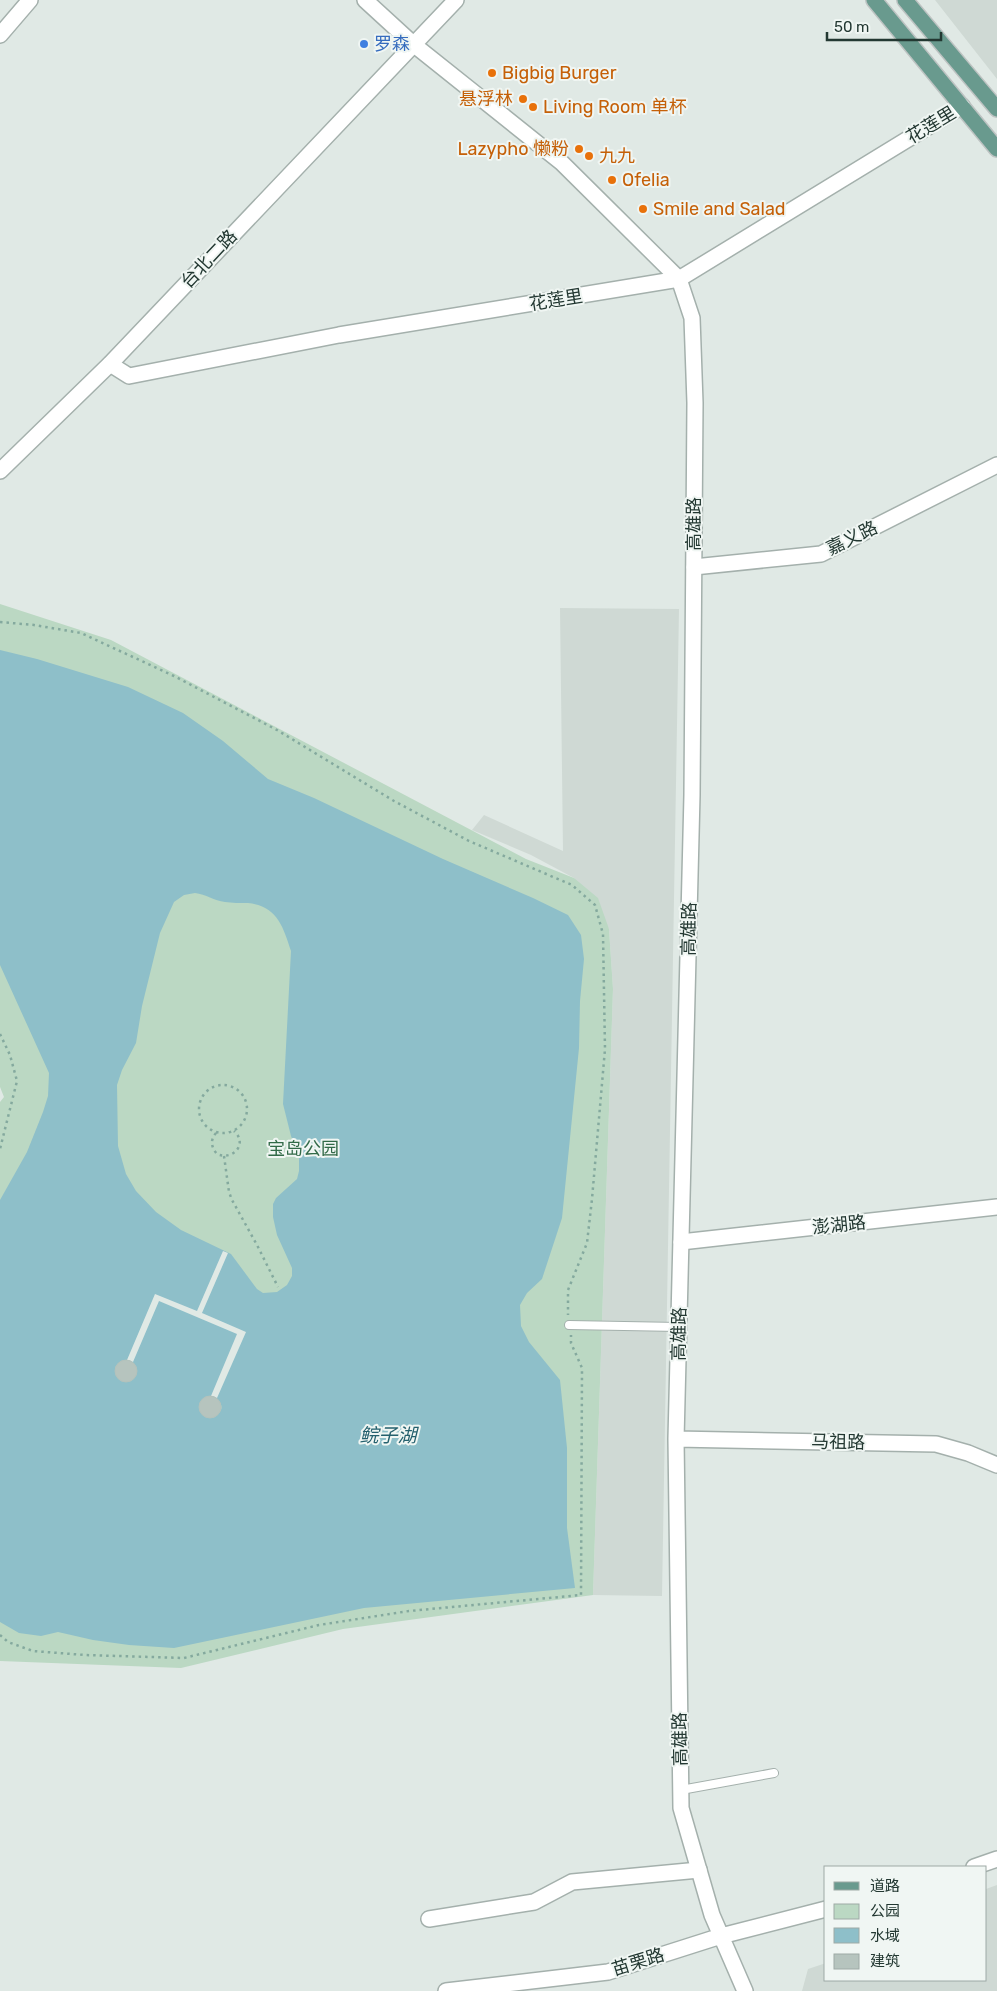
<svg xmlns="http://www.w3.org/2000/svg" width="997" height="1991" viewBox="0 0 997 1991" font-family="Rubik,'Noto Sans SC',sans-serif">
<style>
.built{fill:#cfd9d4}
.green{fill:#bbd8c3}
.water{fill:#8ebfc9;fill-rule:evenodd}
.pier{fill:#e0e9e5}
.building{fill:#b6c4be;stroke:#b3c2bc}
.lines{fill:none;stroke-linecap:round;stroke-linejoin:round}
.service-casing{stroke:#a4b0ac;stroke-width:10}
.minor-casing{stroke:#a4b0ac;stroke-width:18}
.tertiary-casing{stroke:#a4b0ac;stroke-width:18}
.primary-casing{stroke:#bdc3c2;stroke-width:18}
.path{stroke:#84a99e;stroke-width:2.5;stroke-dasharray:2.5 4;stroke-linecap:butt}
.service{stroke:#fff;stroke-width:8}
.minor{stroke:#fff;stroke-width:15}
.tertiary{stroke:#fff;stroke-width:15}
.primary{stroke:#699a8e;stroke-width:15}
.shop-dot{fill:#3f7fe0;stroke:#f0f6f3;stroke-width:2}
.food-dot{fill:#e8710a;stroke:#f0f6f3;stroke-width:2}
.labels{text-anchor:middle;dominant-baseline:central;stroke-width:4;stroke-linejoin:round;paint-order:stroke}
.shop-label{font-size:18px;fill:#366cbe;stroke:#f0f6f3;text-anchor:start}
.food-label{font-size:18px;fill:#c56008;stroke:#f0f6f3;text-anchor:start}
.street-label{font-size:18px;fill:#233832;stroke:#f0f6f3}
.park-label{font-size:18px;fill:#326a48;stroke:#f0f6f3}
.water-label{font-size:19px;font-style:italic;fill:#24606d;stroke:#f0f6f3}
</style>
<rect width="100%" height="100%" fill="#e0e9e5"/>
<!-- built -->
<path class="built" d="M 935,0 L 997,0 L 997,79 Z
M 560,608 L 679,609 L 662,1596 L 593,1595 L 613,989 L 609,929 L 574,878 L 531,855 L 472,830 L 484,815 L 563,851 Z
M 997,1885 L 997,1991 L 802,1991 L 808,1969 L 826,1963 L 826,1980 L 986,1980 L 986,1889 Z"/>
<!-- green -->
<path class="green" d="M 0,604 L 111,640 L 526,859 L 574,878 L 598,898 L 609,929 L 613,989 L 593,1595 L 343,1629 L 181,1668 L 0,1661 L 0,1102 L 4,1097 L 0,1087 Z"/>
<!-- water -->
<path class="water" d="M 0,650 L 37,659 L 128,687 L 183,713 L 223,741 L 268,779 L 314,798 L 443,859 L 533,898 L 568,915 L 581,935 L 584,959 L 580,1001 L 579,1048 L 562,1218 L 542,1279 L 527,1293 L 520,1305 L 521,1326 L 529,1342 L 560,1380 L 567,1448 L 567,1528 L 575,1588 L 364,1608 L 174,1648 L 129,1645 L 93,1640 L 58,1632 L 41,1636 L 19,1633 L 0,1622 L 0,1200 L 27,1152 L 43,1112 L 48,1096 L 49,1073 L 0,965 ZM 195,893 C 206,894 214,901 225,902 C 232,903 240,903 248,903 C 277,906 283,926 291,951 L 283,1104 L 291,1136 L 299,1156 L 299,1171 L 297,1179 L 276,1198 L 273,1204 L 273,1217 L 277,1235 L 292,1268 L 292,1276 L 287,1285 L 277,1292 L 263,1293 L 257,1289 L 231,1254 L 181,1230 L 156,1212 L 136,1191 L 126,1174 L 118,1146 L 117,1085 L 122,1070 L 136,1043 L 142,1006 L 160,933 L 174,902 L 184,895 ZM 127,1360 C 141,1365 140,1377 125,1382 C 112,1376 111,1362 127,1360 ZM 211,1396 C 219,1399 226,1407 218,1414 C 205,1428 188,1399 211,1396 Z"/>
<!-- pier -->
<path class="pier" d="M 223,1251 L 228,1253 L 202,1313 L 246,1332 L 217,1398 L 211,1396 L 237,1334 L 159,1301 L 133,1362 L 127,1360 L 155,1294 L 197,1311 Z"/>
<!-- building -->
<path class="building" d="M115 1371a11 11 0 1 1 22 0a11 11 0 1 1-22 0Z
M199 1407a11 11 0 1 1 22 0a11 11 0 1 1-22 0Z"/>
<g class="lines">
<!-- service casing -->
<g class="service-casing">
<path id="service" d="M 569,1325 L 679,1327
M 681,1790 L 774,1773"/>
</g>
<!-- minor casing -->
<g class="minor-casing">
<path id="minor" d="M 0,35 L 30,0
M 110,364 L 129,376 L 339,335 L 679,279 L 962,106
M 694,567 L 821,554 L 997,465
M 681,1242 L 997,1207
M 429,1919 L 534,1902 L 572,1882 L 699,1870"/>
</g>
<!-- tertiary casing -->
<g class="tertiary-casing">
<path id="tertiary" d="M 365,0 L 413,44 L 562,163 L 679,279 L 692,318 L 695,403 L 692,795 L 676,1439 L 681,1808 L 712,1915 L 745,1991
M 0,471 L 110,364 L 456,0
M 676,1439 L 936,1444 L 968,1453 L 997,1465
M 974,1867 L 997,1859
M 446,1991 L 608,1972 L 721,1936 L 826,1909"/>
</g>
<!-- primary casing -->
<g class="primary-casing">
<path id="primary" d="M 874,0 L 997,149
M 905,0 L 997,109"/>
</g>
<!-- path -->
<path class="path" d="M 0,622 L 34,625 L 81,633 L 174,676 L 277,730 L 394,801 L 469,841 L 572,885 L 595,905 L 603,934 L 605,1049 L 592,1199 L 587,1243 L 568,1290 L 568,1315
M 0,1034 L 10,1055 L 17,1081 L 0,1149
M199 1109a24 24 0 1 1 48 0a24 24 0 1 1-48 0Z
M 216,1133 C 210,1140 211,1147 217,1154 C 234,1161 248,1143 234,1131
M 224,1156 L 229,1192 L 232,1200 L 257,1245 L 278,1287
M 0,1635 L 8,1642 L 33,1651 L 85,1655 L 184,1658 L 319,1625 L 409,1611 L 581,1595 L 582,1368 L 571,1343 L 571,1335"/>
<!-- service -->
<use href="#service" class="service"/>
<!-- minor -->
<use href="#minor" class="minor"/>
<!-- tertiary -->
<use href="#tertiary" class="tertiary"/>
<!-- primary -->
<use href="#primary" class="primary"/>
</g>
<!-- markers -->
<circle class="shop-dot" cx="364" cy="44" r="5"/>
<g class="food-dot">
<circle cx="492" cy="73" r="5"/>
<circle cx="523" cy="99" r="5"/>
<circle cx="533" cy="107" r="5"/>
<circle cx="579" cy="149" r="5"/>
<circle cx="589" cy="156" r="5"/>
<circle cx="612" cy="180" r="5"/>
<circle cx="643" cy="209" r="5"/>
</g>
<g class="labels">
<!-- shop labels -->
<g class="shop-label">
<text x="374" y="44">罗森</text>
</g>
<!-- food labels -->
<g class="food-label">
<text x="502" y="73">Bigbig Burger</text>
<text x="513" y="99" text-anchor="end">悬浮林</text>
<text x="543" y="107">Living Room 单杯</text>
<text x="569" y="149" text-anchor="end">Lazypho 懒粉</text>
<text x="599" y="156">九九</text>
<text x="622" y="180">Ofelia</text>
<text x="653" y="209">Smile and Salad</text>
</g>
<!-- street labels -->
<g class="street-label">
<text transform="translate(931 125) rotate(-31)">花莲里</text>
<text transform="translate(209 259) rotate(-47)">台北二路</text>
<text transform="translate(556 300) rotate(-9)">花莲里</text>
<text transform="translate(694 524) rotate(-90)">高雄路</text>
<text transform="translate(852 538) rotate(-26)">嘉义路</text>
<text transform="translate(689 929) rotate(-89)">高雄路</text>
<text transform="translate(839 1225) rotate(-6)">澎湖路</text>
<text transform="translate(679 1334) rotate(-89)">高雄路</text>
<text transform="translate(838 1442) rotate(1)">马祖路</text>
<text transform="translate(680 1739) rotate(-91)">高雄路</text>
<text transform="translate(638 1962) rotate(-17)">苗栗路</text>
</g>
<!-- park labels -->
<g class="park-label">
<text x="303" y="1149">宝岛公园</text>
</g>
<!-- water labels -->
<g class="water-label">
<text x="388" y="1435">鲩子湖</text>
</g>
</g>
<!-- legend -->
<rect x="824" y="1866" width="162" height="115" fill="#f0f6f3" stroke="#9eaaa6"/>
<rect x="834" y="1882" width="25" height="8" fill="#699a8e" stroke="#9eaaa6"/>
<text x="870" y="1891" font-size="15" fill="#233832">道路</text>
<rect x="834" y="1904" width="25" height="15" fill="#bbd8c3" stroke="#9eaaa6"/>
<text x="870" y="1916" font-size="15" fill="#233832">公园</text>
<rect x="834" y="1928" width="25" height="15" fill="#8ebfc9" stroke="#9eaaa6"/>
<text x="870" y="1941" font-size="15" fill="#233832">水域</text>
<rect x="834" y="1954" width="25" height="15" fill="#b6c4be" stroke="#9eaaa6"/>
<text x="870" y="1966" font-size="15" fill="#233832">建筑</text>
<!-- scale -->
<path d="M827 32v8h114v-8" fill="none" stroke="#233832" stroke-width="2.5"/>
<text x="834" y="32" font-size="15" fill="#233832" stroke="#f0f6f3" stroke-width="4" paint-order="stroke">50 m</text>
</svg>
